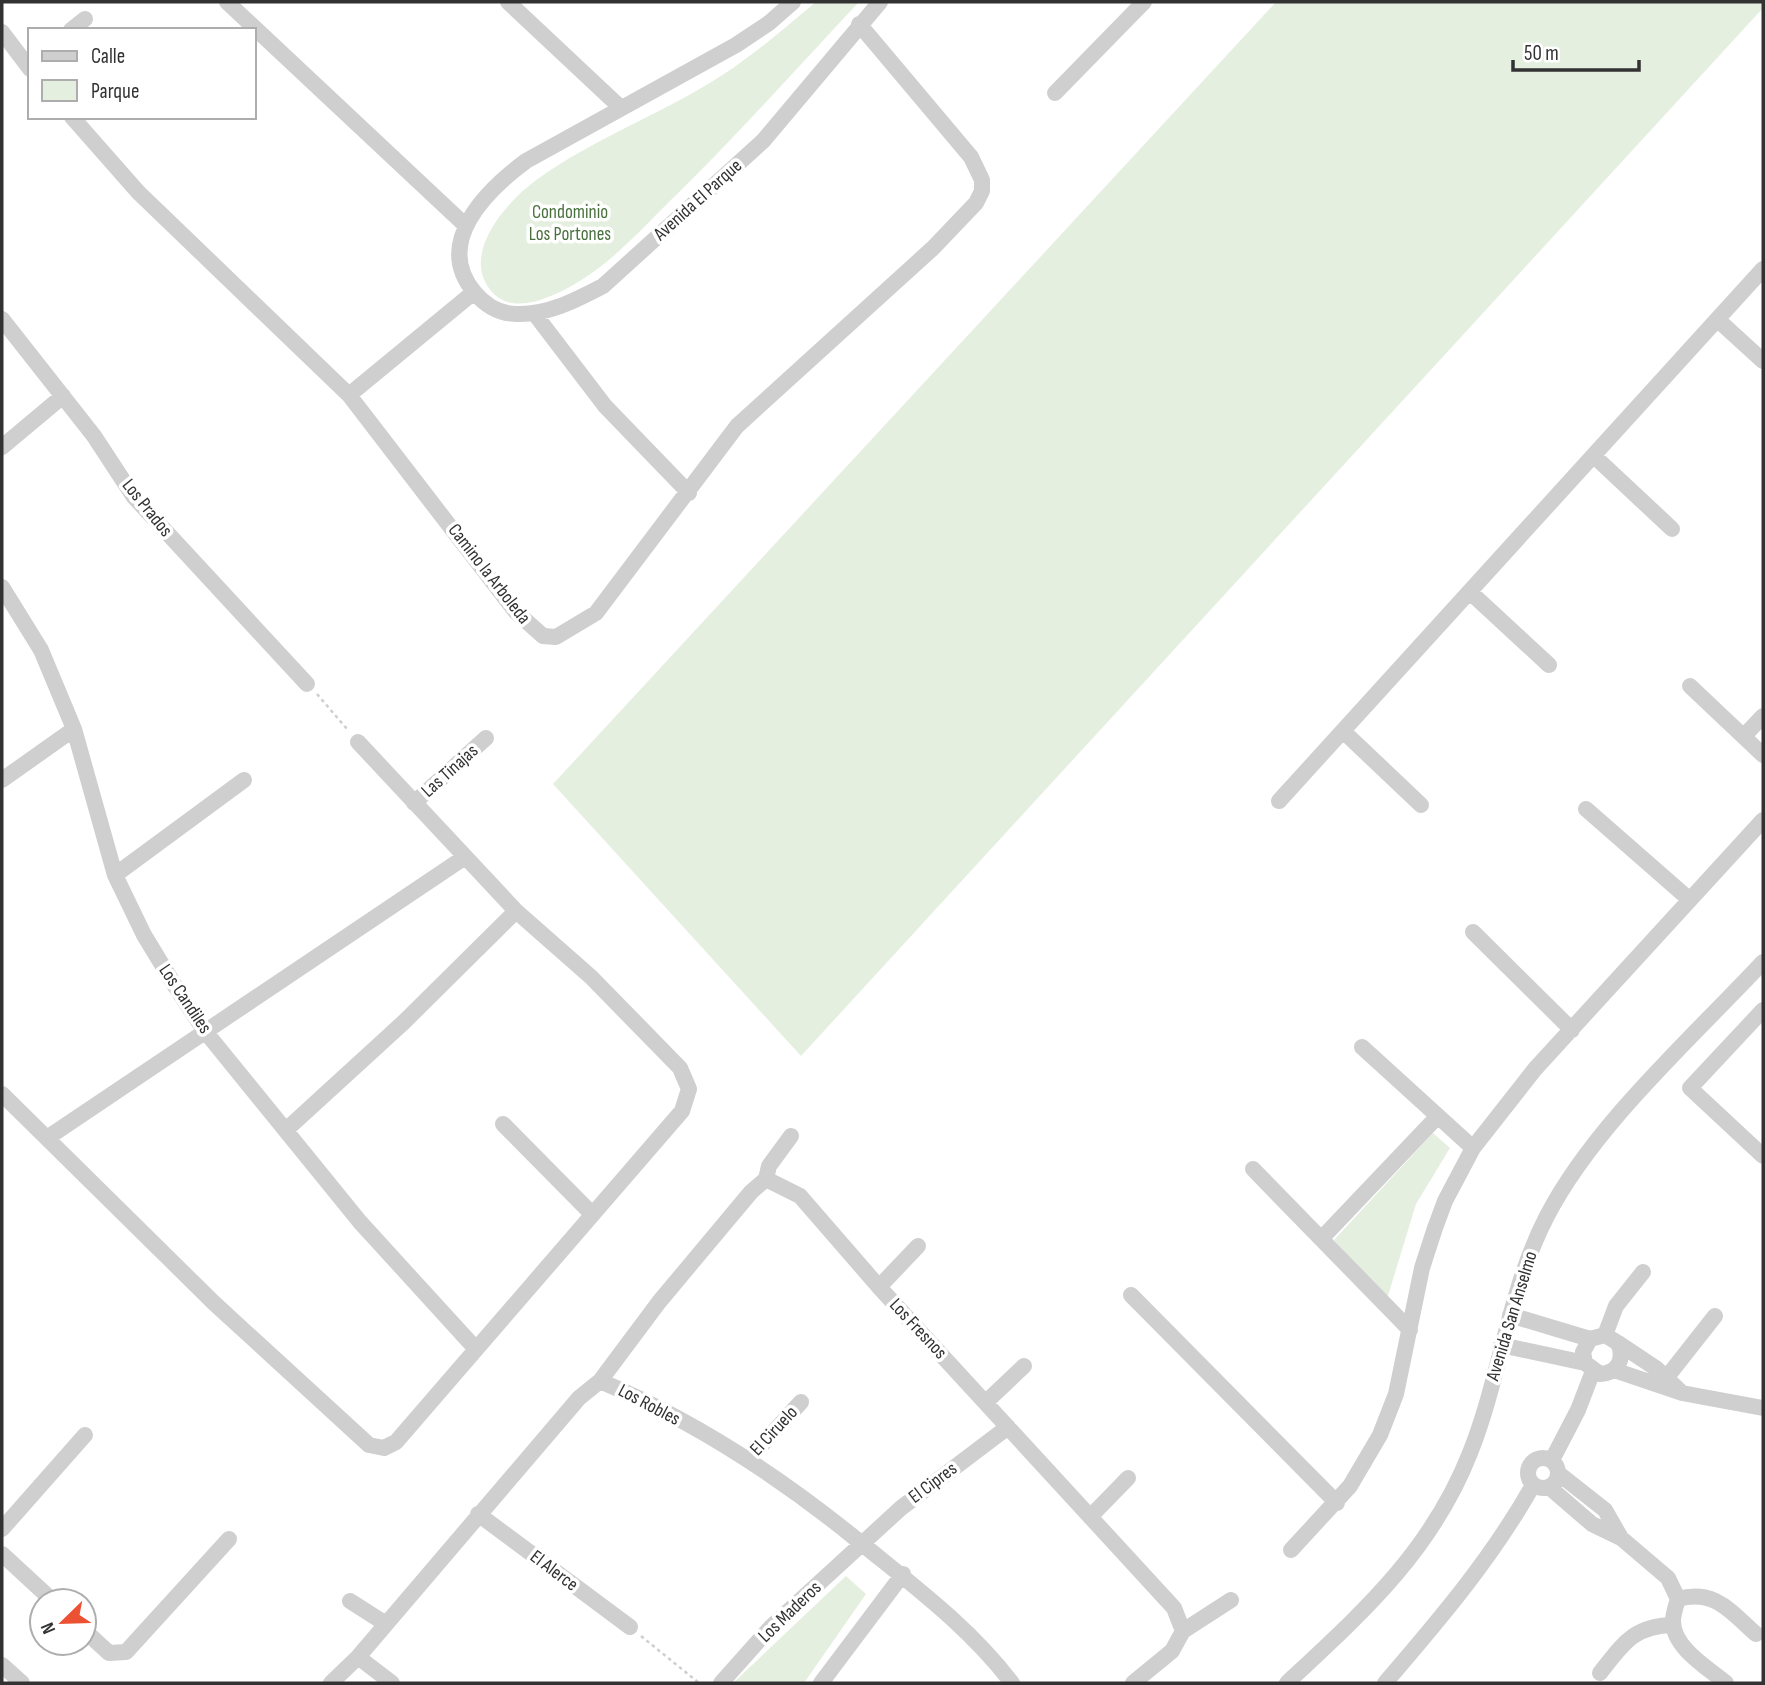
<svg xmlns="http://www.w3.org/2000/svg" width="1765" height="1685" viewBox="0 0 1765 1685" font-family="'Sofia Sans Condensed',sans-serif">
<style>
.green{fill:#e5efe0}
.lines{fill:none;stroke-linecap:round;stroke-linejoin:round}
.path{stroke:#cfcfcf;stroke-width:2.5;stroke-dasharray:3.5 3.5;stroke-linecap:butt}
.minor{stroke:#cfcfcf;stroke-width:16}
.labels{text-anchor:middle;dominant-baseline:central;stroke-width:7;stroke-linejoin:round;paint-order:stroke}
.street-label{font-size:19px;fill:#323232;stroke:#fff}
.park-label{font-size:19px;fill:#48703d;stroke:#fff}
</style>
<rect width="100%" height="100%" fill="#fff"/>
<!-- green -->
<path class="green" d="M 816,2 L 859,2 C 796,69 735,138 669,202 C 630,241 594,282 540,300 C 525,305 507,306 495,295 C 457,259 504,204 535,181 C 596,136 671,111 733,68 C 762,48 789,24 816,2 Z
M 1276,2 L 1763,2 L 1763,8 L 801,1056 L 553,784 Z
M 1433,1133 L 1450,1148 L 1416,1204 L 1387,1299 L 1334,1240 Z
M 846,1576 L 866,1594 L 804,1683 L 733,1683 Z"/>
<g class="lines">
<!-- path -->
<path class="path" d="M 317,694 L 347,729
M 641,1636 L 699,1683"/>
<!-- minor -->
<path class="minor" d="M 227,2 L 465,225
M 508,2 L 621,108
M 793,2 L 769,23 L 736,45 L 526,161 C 487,190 432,243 475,293 C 486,306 499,314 517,314 C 548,315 576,300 603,286 L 763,141 L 880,2
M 71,30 L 85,19
M 2,32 L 30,69
M 1055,93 L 1144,2
M 72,117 L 138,192 L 349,395 L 515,611 L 543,636 L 556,637 L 596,613 L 737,426 L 933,248 L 976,203 L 982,191 L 982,180 L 971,157 L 859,24
M 534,313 L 605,406 L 689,493
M 2,319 L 94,436 L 134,497 L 307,684
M 1718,320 L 1763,361
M 349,395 L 474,292
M 2,447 L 63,396
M 1594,456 L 1672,529
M 2,587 L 41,650 L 74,729 L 115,875 L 144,935 L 175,986 L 204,1030 L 360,1222 L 475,1348
M 1470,592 L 1549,665
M 1690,686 L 1763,755
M 1343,731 L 1421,805
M 1744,736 L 1763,716
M 2,780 L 74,729
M 1279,801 L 1763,269
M 414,803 L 486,738
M 1586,809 L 1690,900
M 115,875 L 244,780
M 1473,932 L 1572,1030
M 1763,1010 L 1690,1088 L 1763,1156
M 1362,1047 L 1473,1148
M 2,1094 L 214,1303 L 369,1445 L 384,1448 L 396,1442 L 682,1111 L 689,1089 L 680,1068 L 591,977 L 516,911 L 358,742
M 503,1124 L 592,1214
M 287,1129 L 404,1022 L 516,911
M 47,1138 L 465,857
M 1253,1169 L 1410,1330
M 766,1179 L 769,1166 L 791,1136
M 1321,1239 L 1438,1116
M 879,1287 L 918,1246
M 1131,1295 L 1337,1503
M 1510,1315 L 1590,1339
M 1605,1335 L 1616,1306 L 1643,1272
M 1618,1343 L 1657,1369 L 1680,1391
M 1501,1345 L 1585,1363 L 1600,1374 C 1618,1373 1625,1359 1618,1343 L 1605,1335 L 1590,1339 L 1583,1352 L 1585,1363
M 1614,1370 L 1682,1393 L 1763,1408
M 1667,1377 L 1715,1316
M 600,1381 L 659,1302 L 751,1192 L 766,1179 L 800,1196 L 879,1287 L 1174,1608 L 1183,1631 L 1172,1651 L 1133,1683
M 986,1402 L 1024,1366
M1528 1473a15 15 0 1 1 30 0a15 15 0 1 1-30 0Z
M 748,1460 L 801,1402
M 1552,1460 L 1578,1410 L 1593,1371
M 1558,1473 L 1605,1510 L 1621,1538
M 1549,1487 L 1592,1524 L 1621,1538 L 1668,1578 L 1678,1599 C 1676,1606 1673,1614 1673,1621 C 1673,1648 1708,1668 1726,1683
M 478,1514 L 630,1627
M 1090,1517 L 1128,1478
M 2,1529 L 85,1435
M 1291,1550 L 1350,1486 L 1380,1435 L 1396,1394 L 1422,1268 L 1435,1228 L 1445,1201 L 1473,1148 L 1535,1069 L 1763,820
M 2,1554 L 53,1601
M 1678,1599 C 1715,1589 1730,1611 1756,1634
M 350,1601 L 386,1624
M 84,1630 L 109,1653 L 126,1652 L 229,1539
M 1183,1631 L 1231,1600
M 358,1657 L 392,1683
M 2,1665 L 22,1683
M 1600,1673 C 1623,1644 1633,1626 1673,1625
M 331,1683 L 358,1657 L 579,1398 L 600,1381 C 693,1420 783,1479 861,1543 C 915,1587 969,1627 1012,1683
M 721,1683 L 770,1628 L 901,1508 L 1008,1427
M 821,1683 L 903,1574
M 1287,1683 C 1363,1612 1431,1552 1470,1453 C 1501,1375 1508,1291 1547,1216 C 1595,1124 1692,1038 1763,962
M 1385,1683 C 1440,1619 1492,1558 1533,1485"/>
</g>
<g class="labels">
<!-- street labels -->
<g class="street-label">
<text transform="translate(698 200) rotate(-42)">Avenida El Parque</text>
<text transform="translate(147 508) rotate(51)">Los Prados</text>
<text transform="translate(489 574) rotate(52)">Camino la Arboleda</text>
<text transform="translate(450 771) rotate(-42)">Las Tinajas</text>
<text transform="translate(185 999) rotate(56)">Los Candiles</text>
<text transform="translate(1512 1316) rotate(-73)">Avenida San Anselmo</text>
<text transform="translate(918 1329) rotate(47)">Los Fresnos</text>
<text transform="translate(649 1405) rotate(28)">Los Robles</text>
<text transform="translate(774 1431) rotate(-47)">El Ciruelo</text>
<text transform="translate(933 1483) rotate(-37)">El Cipres</text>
<text transform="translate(554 1571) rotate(37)">El Alerce</text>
<text transform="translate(790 1612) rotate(-44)">Los Maderos</text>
</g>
<!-- park labels -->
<g class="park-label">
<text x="570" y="212">Condominio<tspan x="570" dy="22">Los Portones</tspan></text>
</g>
</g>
<!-- border -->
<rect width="1765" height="1685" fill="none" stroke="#323232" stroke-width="7"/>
<!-- legend -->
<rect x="28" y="28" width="228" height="91" fill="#ffffff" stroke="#adadad" stroke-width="2"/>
<rect x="42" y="51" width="35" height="10" fill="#cfcfcf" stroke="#adadad" stroke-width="2"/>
<text x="91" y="63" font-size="21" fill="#323232">Calle</text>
<rect x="42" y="80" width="35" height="21" fill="#e5efe0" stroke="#adadad" stroke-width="2"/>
<text x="91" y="98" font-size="21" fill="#323232">Parque</text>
<!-- north arrow -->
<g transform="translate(63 1622) rotate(247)"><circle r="33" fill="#ffffff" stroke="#adadad" stroke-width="2"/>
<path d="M0-5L12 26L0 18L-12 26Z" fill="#eb5132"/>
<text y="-10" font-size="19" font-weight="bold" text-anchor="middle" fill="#323232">N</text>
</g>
<!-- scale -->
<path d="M1513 60v10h126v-10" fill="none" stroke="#323232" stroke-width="3.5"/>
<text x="1524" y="60" font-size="21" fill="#323232" stroke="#ffffff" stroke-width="5" paint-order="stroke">50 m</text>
</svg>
